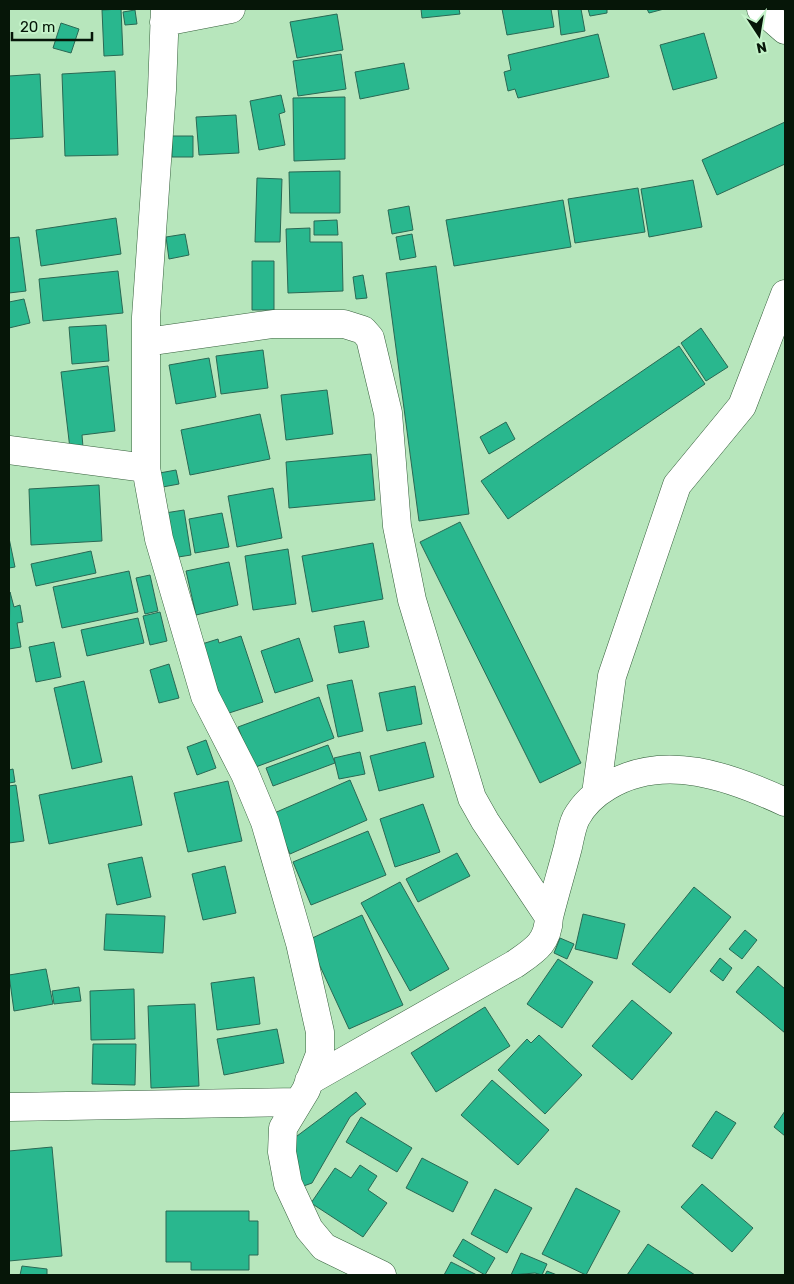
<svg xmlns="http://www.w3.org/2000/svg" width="794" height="1284" viewBox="0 0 794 1284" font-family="Rubik,sans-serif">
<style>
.building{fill:#29b78e;stroke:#2a6954}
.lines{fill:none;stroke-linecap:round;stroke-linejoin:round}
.minor-casing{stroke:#36603c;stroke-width:29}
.minor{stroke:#fff;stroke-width:28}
</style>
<rect width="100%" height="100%" fill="#b7e6bc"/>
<!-- building -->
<path class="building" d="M 121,9 L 123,55 L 104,56 L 102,10 Z
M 421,9 L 459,9 L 460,14 L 422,18 Z
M 502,9 L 551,9 L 554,27 L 507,35 Z
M 558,9 L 581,9 L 585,31 L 561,35 Z
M 588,9 L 607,9 L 607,13 L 590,16 Z
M 647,9 L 664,9 L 649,13 Z
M 135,10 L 137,24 L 125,25 L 123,12 Z
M 337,14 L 343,50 L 297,58 L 290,22 Z
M 61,23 L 79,29 L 71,53 L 53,48 Z
M 704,33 L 717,78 L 673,90 L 660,45 Z
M 598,34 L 609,77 L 518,98 L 515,89 L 508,91 L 504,72 L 511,70 L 508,55 Z
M 341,54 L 346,89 L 298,96 L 293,61 Z
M 404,63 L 409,89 L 360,99 L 355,72 Z
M 115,71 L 118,155 L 65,156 L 62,74 Z
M 40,74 L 43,137 L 9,139 L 9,76 Z
M 281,95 L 285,112 L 279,114 L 285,145 L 259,150 L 250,101 Z
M 345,97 L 345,159 L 294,161 L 293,98 Z
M 236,115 L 239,153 L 199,155 L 196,117 Z
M 785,122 L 785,164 L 717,195 L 702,160 Z
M 172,136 L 193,136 L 193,157 L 172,157 Z
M 340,171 L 340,213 L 290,213 L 289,172 Z
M 257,178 L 282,179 L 280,242 L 255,242 Z
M 693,180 L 702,227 L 649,237 L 641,189 Z
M 638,188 L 645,232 L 575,243 L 568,199 Z
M 563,200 L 571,247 L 454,266 L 446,220 Z
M 409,206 L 413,230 L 392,234 L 388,210 Z
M 116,218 L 121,254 L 41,266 L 36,230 Z
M 337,220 L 338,235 L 314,235 L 314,221 Z
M 310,228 L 310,242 L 342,242 L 343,291 L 288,293 L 286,229 Z
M 185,234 L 189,255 L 169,259 L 166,237 Z
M 412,234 L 416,257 L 400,260 L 396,237 Z
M 19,237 L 26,291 L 9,293 L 9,238 Z
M 252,261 L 274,261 L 274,310 L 252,310 Z
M 436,266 L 469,514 L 419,521 L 386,273 Z
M 118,271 L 123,313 L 43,321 L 39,279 Z
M 363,275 L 367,298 L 356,299 L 353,277 Z
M 24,299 L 30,323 L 9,328 L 9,302 Z
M 106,325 L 109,361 L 72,364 L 69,327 Z
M 701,328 L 728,367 L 706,381 L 681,343 Z
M 679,346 L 705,384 L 508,519 L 481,481 Z
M 263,350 L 268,388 L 221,394 L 216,356 Z
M 209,358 L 216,397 L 176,404 L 169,365 Z
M 108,366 L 115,431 L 82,435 L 83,447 L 70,449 L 61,372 Z
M 327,390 L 333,434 L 286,440 L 281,395 Z
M 260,414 L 270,459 L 190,475 L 181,430 Z
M 506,422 L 515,439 L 489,454 L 480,437 Z
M 371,454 L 375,500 L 289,508 L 286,462 Z
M 176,470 L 179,484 L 157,488 L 154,474 Z
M 99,485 L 102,541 L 31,545 L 29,489 Z
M 273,488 L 282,538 L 237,547 L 228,496 Z
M 184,510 L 191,555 L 172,558 L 165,513 Z
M 222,513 L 229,547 L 195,553 L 189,519 Z
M 460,522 L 581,763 L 540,783 L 420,542 Z
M 9,538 L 15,567 L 9,568 Z
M 373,543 L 383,599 L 312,612 L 302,556 Z
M 288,549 L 296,604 L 253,610 L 245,556 Z
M 91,551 L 96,573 L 36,586 L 31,564 Z
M 229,562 L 238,605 L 196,615 L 186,571 Z
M 129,571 L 138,612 L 62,628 L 53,587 Z
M 150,575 L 158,611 L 145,614 L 136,578 Z
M 10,592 L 14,607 L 20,605 L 23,622 L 17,623 L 21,647 L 9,649 Z
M 160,612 L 167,641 L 150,645 L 143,616 Z
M 138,618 L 144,643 L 87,656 L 81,630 Z
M 364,621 L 369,647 L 339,653 L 334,626 Z
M 241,636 L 263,702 L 226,714 L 202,644 L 218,639 L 219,643 Z
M 299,638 L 313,681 L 275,693 L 261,651 Z
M 54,642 L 61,677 L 36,682 L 29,647 Z
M 169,664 L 179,698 L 159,703 L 150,670 Z
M 352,680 L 363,731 L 338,737 L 327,685 Z
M 84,681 L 102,762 L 72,769 L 54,688 Z
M 415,686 L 422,724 L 387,731 L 379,693 Z
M 319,697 L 334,738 L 253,768 L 238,727 Z
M 206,740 L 216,768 L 197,775 L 187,747 Z
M 425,742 L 434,777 L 379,791 L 370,756 Z
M 328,745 L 335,763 L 273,786 L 266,768 Z
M 360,752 L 365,774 L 339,779 L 334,758 Z
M 13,769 L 15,782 L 9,783 L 9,770 Z
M 132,776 L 142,825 L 49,844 L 39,795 Z
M 350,780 L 367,820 L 290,854 L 272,814 Z
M 228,781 L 242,841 L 188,852 L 174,793 Z
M 16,785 L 24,841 L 9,843 L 9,786 Z
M 423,804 L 440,852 L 395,867 L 380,819 Z
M 368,831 L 386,875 L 311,905 L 293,862 Z
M 457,853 L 470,876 L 418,902 L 406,879 Z
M 142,857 L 151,897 L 117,905 L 108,864 Z
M 225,866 L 236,913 L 203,920 L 192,874 Z
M 400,882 L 449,969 L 410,991 L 361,903 Z
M 694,887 L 731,917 L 670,993 L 632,964 Z
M 106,914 L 165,916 L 163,953 L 104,950 Z
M 583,914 L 625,924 L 617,959 L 575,949 Z
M 362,915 L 403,1005 L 349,1029 L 308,940 Z
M 745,930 L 757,940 L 742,959 L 729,949 Z
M 560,938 L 574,944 L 567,959 L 554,953 Z
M 720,958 L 732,968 L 723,981 L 710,971 Z
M 558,959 L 593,982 L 562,1028 L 527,1004 Z
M 758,966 L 785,989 L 785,1033 L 736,992 Z
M 46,969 L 53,1004 L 14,1011 L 9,975 Z
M 254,977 L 260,1024 L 217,1030 L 211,983 Z
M 79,987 L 81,1001 L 54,1004 L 52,991 Z
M 134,989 L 135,1039 L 91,1040 L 90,991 Z
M 632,1000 L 672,1033 L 632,1080 L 592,1046 Z
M 195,1004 L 199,1086 L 151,1088 L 148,1006 Z
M 485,1007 L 510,1046 L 436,1092 L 411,1053 Z
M 277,1029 L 284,1063 L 224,1075 L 217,1039 Z
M 539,1035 L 582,1075 L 545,1114 L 498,1070 L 527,1039 L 531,1043 Z
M 93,1044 L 136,1044 L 135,1085 L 92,1084 Z
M 492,1080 L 549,1130 L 518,1165 L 461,1115 Z
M 356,1092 L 366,1104 L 350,1117 L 312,1183 L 298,1188 L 289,1142 Z
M 716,1111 L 736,1123 L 712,1159 L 692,1146 Z
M 785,1111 L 785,1136 L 774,1127 Z
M 361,1117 L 412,1148 L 397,1172 L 346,1142 Z
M 52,1147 L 62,1256 L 9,1261 L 9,1151 Z
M 422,1158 L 468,1182 L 453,1212 L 406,1188 Z
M 360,1165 L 377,1176 L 368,1190 L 387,1203 L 363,1237 L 311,1203 L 335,1168 L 351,1178 Z
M 702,1184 L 753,1228 L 732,1252 L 681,1207 Z
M 576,1188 L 620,1211 L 586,1275 L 542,1254 Z
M 495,1189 L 532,1208 L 507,1253 L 471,1234 Z
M 166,1211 L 249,1211 L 249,1221 L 258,1221 L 258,1255 L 249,1255 L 249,1270 L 191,1270 L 191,1262 L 166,1262 Z
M 463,1239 L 495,1258 L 485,1275 L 453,1256 Z
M 648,1244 L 695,1275 L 627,1275 Z
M 521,1253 L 547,1264 L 542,1275 L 535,1273 L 511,1275 Z
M 451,1262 L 477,1275 L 444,1275 Z
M 22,1266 L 47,1269 L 47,1275 L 20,1275 Z
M 547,1271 L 557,1275 L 545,1275 Z"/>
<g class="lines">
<!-- minor casing -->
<g class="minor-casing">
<path id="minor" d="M 165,9 L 162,90 L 146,317 L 146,468 L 159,539 L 205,696 L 245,774 L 265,822 L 300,943 L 320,1032 L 320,1054 L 306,1090 L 283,1128 L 282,1152 L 288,1184 L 309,1229 L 324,1247 L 382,1275
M 761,9 L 785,30
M 164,22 L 231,9
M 146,342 L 273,324 L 344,324 L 363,330 L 370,338 L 388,413 L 397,526 L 412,600 L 472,798 L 485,821 L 549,917 C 548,943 535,950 515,964 L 309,1081
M 9,450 L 146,468
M 596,794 L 612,676 L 677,485 L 742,406 L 785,294
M 549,917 C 555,893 562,870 568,847 C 570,838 572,826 576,818 C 583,805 596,793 608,786 C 664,752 731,777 785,802
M 9,1107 L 298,1102"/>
</g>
<!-- minor -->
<use href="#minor" class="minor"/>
</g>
<!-- border -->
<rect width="794" height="1284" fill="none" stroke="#061608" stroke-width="20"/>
<!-- north arrow -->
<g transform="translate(759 35) rotate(168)" stroke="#c4f3c9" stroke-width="4" paint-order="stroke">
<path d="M0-4L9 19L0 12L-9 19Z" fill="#061608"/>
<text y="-8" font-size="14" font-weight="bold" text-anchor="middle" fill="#061608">N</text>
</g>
<!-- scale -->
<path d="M12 32v8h80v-8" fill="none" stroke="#061608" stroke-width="2.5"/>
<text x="20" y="32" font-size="15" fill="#061608" stroke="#c4f3c9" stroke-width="4" paint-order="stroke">20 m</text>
</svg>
